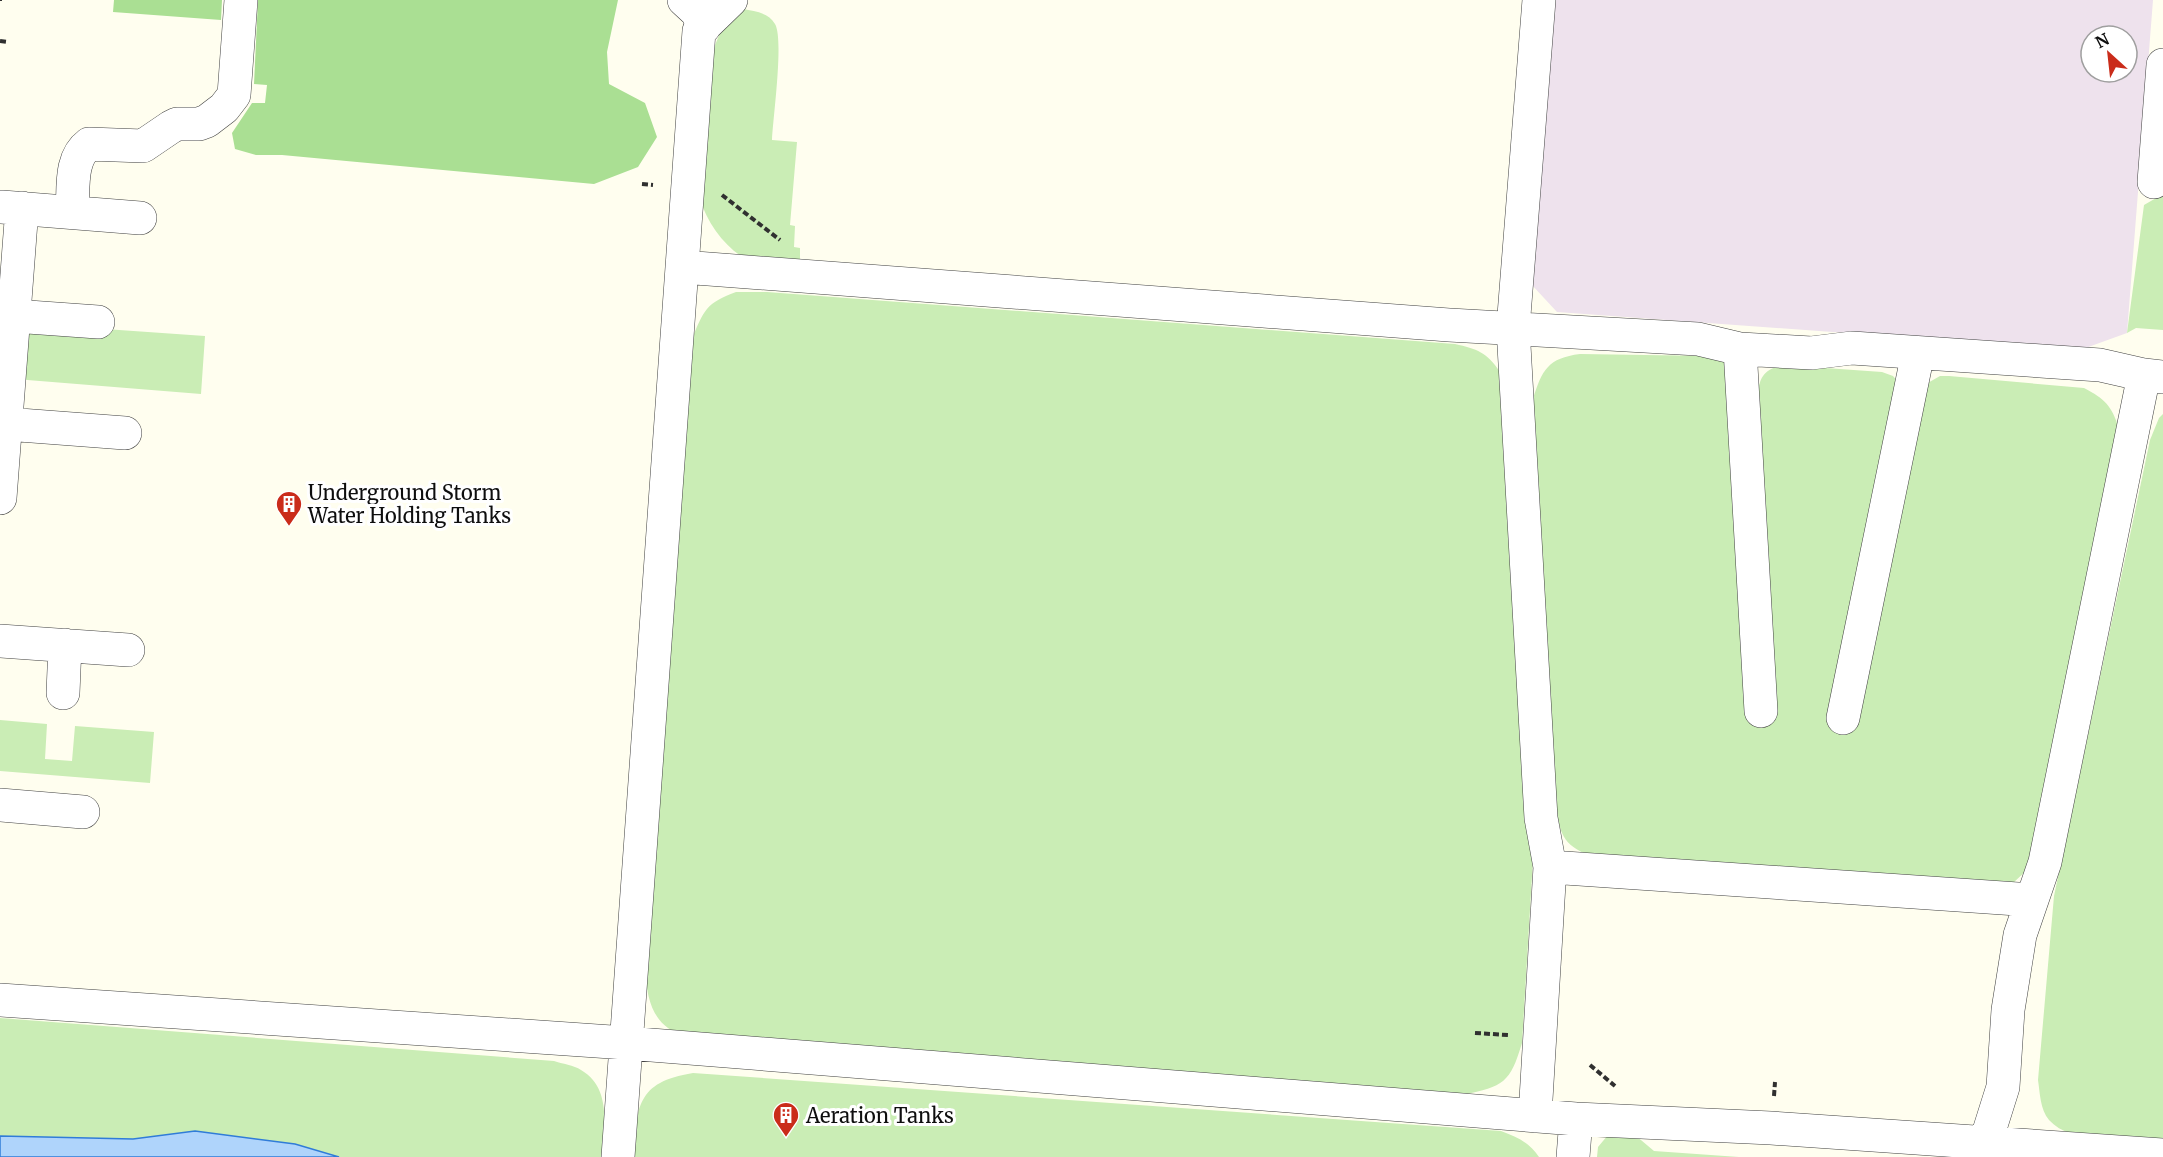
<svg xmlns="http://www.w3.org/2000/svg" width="2163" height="1157" viewBox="0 0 2163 1157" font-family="Merriweather,serif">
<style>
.industrial{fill:#eee2ed;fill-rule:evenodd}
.green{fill:#caedb5}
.forest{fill:#aadf93}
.water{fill:#afd4fb;stroke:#307cd8;stroke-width:1.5}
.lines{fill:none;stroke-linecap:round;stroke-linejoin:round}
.minor-casing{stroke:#414141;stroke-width:34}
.path{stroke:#303030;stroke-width:4;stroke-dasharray:6 3;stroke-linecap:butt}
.minor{stroke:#fff;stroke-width:33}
.labels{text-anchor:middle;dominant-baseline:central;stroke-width:6;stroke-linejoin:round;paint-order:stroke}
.poi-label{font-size:20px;fill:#0e0e0e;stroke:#fff;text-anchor:start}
</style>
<rect width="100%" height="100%" fill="#fffeef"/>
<!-- industrial -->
<path class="industrial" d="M 1551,0 L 2153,0 L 2127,333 L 2080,350 L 1557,312 L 1531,284 ZM 2091,36 L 2127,36 L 2127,72 L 2091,72 Z"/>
<!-- green -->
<path class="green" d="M 743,9 C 755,11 769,13 775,24 C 784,39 773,118 772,140 L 797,142 L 790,225 L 795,226 L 794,247 L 800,248 L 800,264 L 744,258 C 723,245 707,222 700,199 L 711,55 L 722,28 Z
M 2163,194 L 2163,330 L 2136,328 L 2127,333 L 2144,205 Z
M 736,292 L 767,292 L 1455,344 C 1477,349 1487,352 1500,372 L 1533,859 L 1522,1043 C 1510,1083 1504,1086 1463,1095 L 690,1038 C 683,1035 674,1033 668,1028 C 650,1015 647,993 645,972 L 692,339 C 704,310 706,303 736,292 Z
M 19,323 L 205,336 L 201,394 L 15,379 Z
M 1580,354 L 1710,356 L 1725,359 L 1757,396 C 1760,377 1763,370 1783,365 L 1882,372 L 1893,376 L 1898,382 L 1926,384 L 1940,376 L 1949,376 L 2084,388 C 2105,399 2111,405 2119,428 L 2027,870 L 2013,883 L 1595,858 C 1565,846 1560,838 1556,806 L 1533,399 C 1542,370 1548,358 1580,354 Z
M 2163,414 L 2163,1144 C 2132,1142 2071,1145 2049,1120 C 2040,1109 2040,1093 2038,1080 L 2054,896 L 2150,440 L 2159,418 Z
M 0,720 L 47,724 L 45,759 L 72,761 L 75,726 L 154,732 L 150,783 L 0,771 Z
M 0,1018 L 554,1061 C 562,1064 574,1065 581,1070 C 612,1088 604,1127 602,1157 L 0,1157 Z
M 693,1073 L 1501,1131 C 1517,1137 1529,1142 1539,1157 L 633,1157 C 637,1107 636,1082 693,1073 Z
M 1608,1135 L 1635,1135 L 1654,1151 L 1739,1157 L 1597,1157 L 1598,1147 Z"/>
<!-- forest -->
<path class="forest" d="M 114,0 L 222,0 L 221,20 L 113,12 Z
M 258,0 L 618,0 L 607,52 L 609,84 L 645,103 L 657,137 L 638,167 L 594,184 L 282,155 L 256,155 L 235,149 L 232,133 L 252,103 L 265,103 L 267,85 L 254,84 Z"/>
<!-- water -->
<path class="water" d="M 195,1131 L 295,1144 L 339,1157 L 0,1157 L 0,1136 L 133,1139 Z"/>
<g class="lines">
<!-- minor casing -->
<g class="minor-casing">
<path id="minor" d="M 684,0 L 697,12 L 704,27
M 2154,182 L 2163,65
M 2,207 L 140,218
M 72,212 C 74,189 69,159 89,144 L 143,146 L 171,127 L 177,124 L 199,124 L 207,121 L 224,108 L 234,95 L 241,0
M 682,267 L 1449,325 L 1698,339 L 1740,349 L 1811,353 L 1852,348 L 2100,365 L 2144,375 L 2163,377
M 14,316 L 98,322
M 1740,349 L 1761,711
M 6,424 L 125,433
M 0,498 L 22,208
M 0,641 L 128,650
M 63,693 L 65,645
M 1843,718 L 1918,353
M 0,805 L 83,812
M 1550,867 L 2032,900
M 0,1000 L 626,1043 L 1576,1119 L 1771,1128 L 2163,1155
M 1535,1116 L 1550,867 L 1541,818 L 1513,328 L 1539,0
M 618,1157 L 699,31 L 731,0
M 1573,1157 L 1576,1119
M 1981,1157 L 2003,1087 L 2008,1010 L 2020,935 L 2045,862 L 2144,375"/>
</g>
<!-- path -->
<path class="path" d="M 0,1 L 0,0
M 0,41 L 8,42
M 642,184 L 653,185
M 722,195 L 780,240
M 1475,1033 L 1508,1035
M 1590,1065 L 1615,1086
M 1774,1096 L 1775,1082"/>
<!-- minor -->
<use href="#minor" class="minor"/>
</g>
<!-- icons -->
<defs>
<g id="building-pin" transform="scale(1.35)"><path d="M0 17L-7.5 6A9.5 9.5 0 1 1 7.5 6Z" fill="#ca2c1a" stroke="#fff"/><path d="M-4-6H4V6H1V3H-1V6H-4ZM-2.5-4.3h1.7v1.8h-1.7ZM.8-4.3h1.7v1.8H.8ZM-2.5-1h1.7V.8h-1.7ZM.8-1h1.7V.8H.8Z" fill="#fff"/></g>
</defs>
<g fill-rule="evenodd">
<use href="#building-pin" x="289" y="504"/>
<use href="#building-pin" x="786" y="1115"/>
</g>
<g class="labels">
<!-- poi labels -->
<g class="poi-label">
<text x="308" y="492">Underground Storm<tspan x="308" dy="23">Water Holding Tanks</tspan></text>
<text x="806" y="1115">Aeration Tanks</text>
</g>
</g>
<!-- north arrow -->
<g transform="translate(2109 54) rotate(333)"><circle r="28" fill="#ffffff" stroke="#9f9f9f" stroke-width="1.5"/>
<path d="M0-4.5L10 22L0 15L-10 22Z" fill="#ca2c1a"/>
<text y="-9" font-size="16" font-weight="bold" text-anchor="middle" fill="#0e0e0e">N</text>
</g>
</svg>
